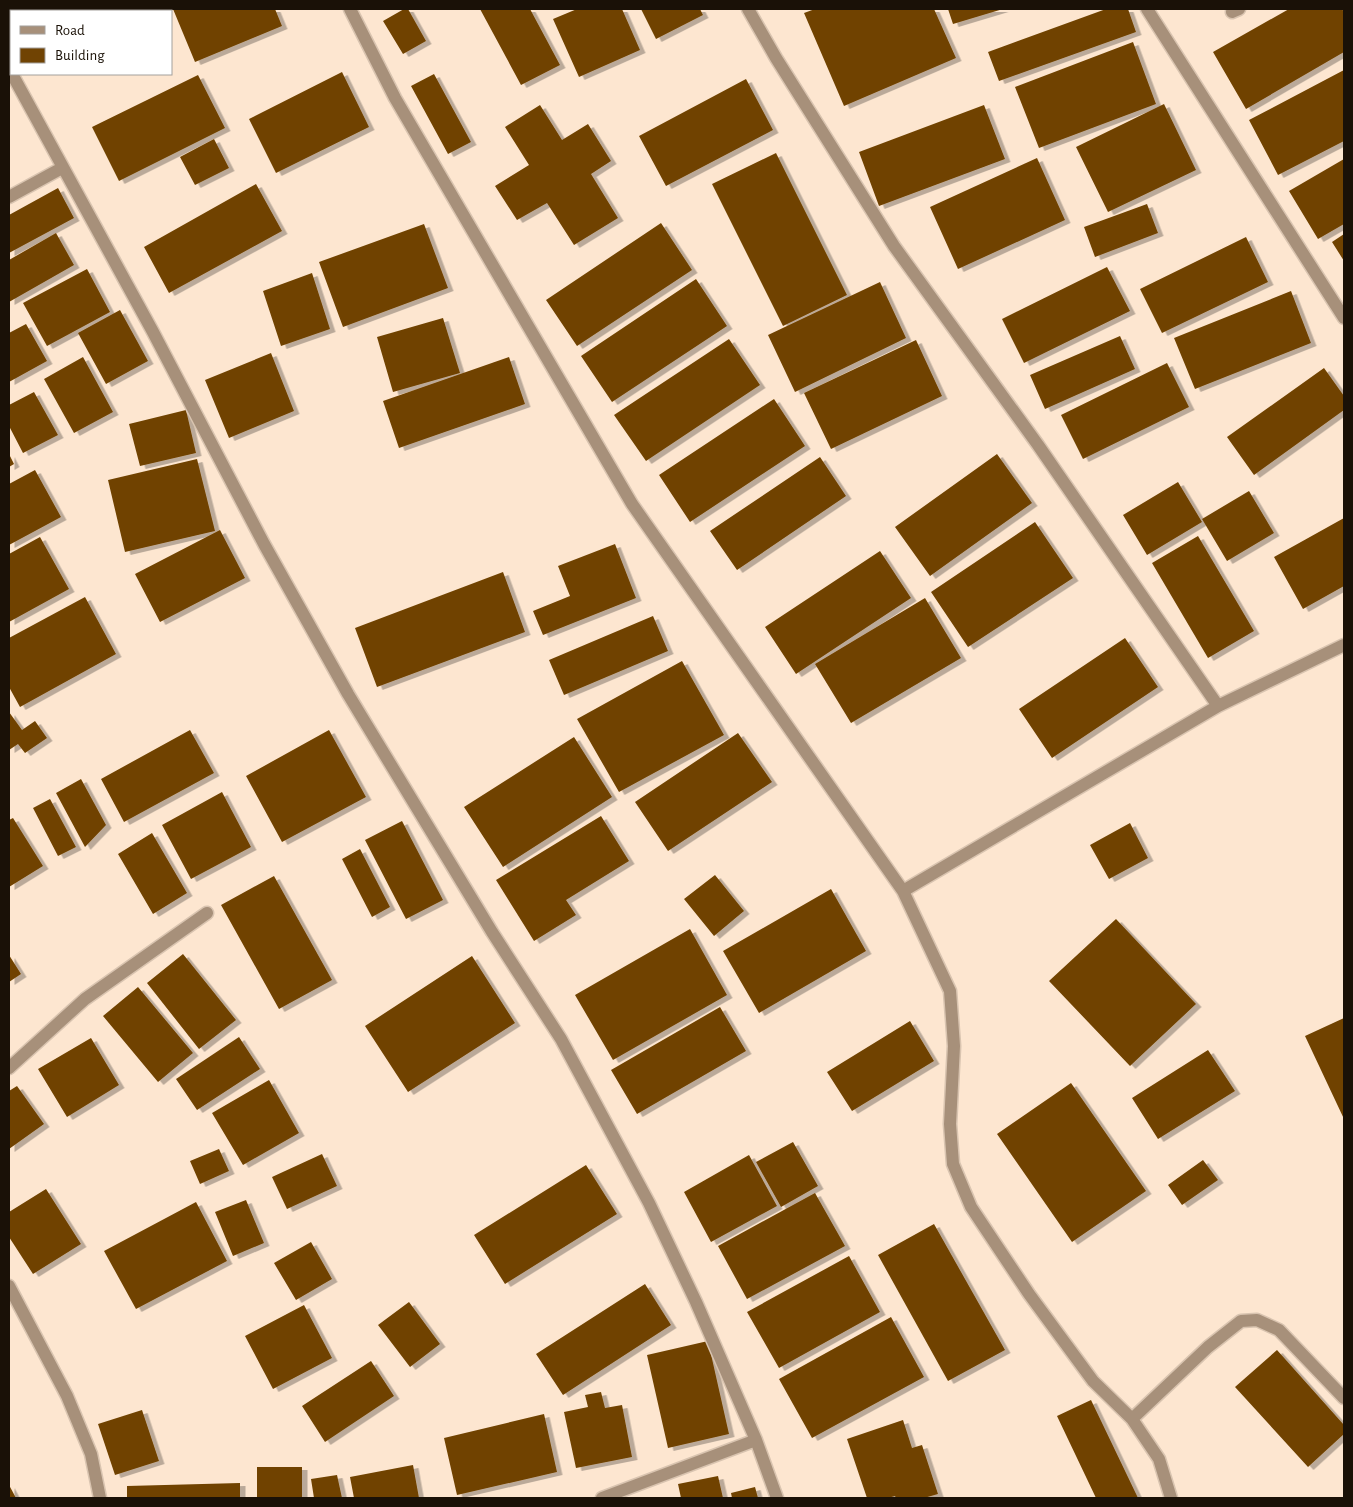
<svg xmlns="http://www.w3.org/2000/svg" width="1353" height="1507" viewBox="0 0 1353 1507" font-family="'Alegreya Sans',sans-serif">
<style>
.building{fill:#704303;filter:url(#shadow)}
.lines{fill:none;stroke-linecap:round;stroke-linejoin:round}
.street-casing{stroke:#d9c4b0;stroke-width:15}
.street{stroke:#a7907a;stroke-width:12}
</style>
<defs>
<filter id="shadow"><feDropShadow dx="5.5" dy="3" stdDeviation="0" flood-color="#0004"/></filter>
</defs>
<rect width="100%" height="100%" fill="#fde6d0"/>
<!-- building -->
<path class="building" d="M 26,9 L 161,9 L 162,11 L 27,11 Z
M 173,9 L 275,9 L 282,26 L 195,62 Z
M 404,9 L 408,9 L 426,41 L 403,54 L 383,21 Z
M 480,9 L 530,9 L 560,65 L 521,85 Z
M 577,9 L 622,9 L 640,50 L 579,77 L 553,19 Z
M 641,9 L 700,9 L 703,15 L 656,39 Z
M 815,9 L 934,9 L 956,58 L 844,106 L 804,13 Z
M 948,9 L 1003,9 L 953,24 Z
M 1106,9 L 1128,9 L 1136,32 L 999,81 L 988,52 Z
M 1289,9 L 1342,9 L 1344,12 L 1344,52 L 1246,109 L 1213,52 Z
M 1133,42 L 1156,104 L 1039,148 L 1015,87 Z
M 1344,70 L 1344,141 L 1278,175 L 1249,120 Z
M 342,72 L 369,127 L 276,173 L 249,119 Z
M 434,74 L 471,142 L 448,154 L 411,86 Z
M 198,75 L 225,128 L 119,181 L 92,127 Z
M 746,79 L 773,130 L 666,186 L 639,136 Z
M 1164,104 L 1196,170 L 1108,212 L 1076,147 Z
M 540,105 L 562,140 L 588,124 L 611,161 L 591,174 L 618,218 L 574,245 L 547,203 L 517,220 L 495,186 L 529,165 L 505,127 Z
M 984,105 L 1005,159 L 879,206 L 859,152 Z
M 214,139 L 229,168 L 195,185 L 180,157 Z
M 776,153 L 847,295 L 783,326 L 712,184 Z
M 1037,158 L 1065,220 L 958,269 L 930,207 Z
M 1344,159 L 1344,224 L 1318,239 L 1289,191 Z
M 256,184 L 282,231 L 169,293 L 144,247 Z
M 58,188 L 74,218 L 9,253 L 9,215 Z
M 1147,204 L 1158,233 L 1095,257 L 1084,227 Z
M 661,223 L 692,270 L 577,346 L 546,300 Z
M 424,224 L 448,288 L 343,327 L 319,262 Z
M 56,233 L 74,265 L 9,302 L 9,260 Z
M 1344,234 L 1344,261 L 1332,242 Z
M 1246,237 L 1268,282 L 1162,333 L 1140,289 Z
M 1107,267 L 1130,311 L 1024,363 L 1002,319 Z
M 87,269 L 110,312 L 47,346 L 23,303 Z
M 312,273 L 330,329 L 281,346 L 263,291 Z
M 696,279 L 727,326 L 612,402 L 581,356 Z
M 880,282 L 906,338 L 795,392 L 768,335 Z
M 1291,291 L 1311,343 L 1195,389 L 1174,338 Z
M 120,310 L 148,361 L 106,384 L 78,333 Z
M 443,318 L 460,373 L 393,392 L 377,337 Z
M 26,324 L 47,361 L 9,382 L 9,333 Z
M 1120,336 L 1135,369 L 1045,409 L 1030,375 Z
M 729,339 L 760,385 L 646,461 L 614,415 Z
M 916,340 L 942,396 L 831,449 L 804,393 Z
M 271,353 L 294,411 L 229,438 L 205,380 Z
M 83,357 L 113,412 L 74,433 L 44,379 Z
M 509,357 L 525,404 L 399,448 L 383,401 Z
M 1167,363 L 1189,407 L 1083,459 L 1061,415 Z
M 1324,368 L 1344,396 L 1344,410 L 1254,475 L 1227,437 Z
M 34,392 L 58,435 L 23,453 L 9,426 L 9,405 Z
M 774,399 L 805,446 L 690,522 L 659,475 Z
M 186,410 L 196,453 L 140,466 L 129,424 Z
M 9,454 L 14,464 L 9,467 Z
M 997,454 L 1032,503 L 930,576 L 895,527 Z
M 820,457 L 846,496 L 737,570 L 710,531 Z
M 197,459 L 215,531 L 125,552 L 108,480 Z
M 35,470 L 61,517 L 9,545 L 9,484 Z
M 1178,482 L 1202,522 L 1147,555 L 1123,515 Z
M 1249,491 L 1274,533 L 1227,561 L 1202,519 Z
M 1344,518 L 1344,586 L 1303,609 L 1274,557 Z
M 1035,522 L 1073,578 L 968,647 L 931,592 Z
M 220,530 L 245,578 L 160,622 L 135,574 Z
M 1198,536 L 1254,631 L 1208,658 L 1152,563 Z
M 40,537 L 69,589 L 9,622 L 9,554 Z
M 615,544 L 636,598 L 543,635 L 533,611 L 570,596 L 558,566 Z
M 880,551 L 911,598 L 796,674 L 765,627 Z
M 503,572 L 525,632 L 377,687 L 355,628 Z
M 85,597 L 116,654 L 20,707 L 9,687 L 9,638 Z
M 925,598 L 961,658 L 851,723 L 815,664 Z
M 653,616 L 668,651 L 564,695 L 549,660 Z
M 1125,638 L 1158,687 L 1052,758 L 1019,709 Z
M 682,661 L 724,735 L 619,792 L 577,719 Z
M 9,712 L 22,730 L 35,721 L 47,738 L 25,753 L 18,744 L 9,750 Z
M 190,730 L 214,773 L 124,822 L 101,779 Z
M 329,730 L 366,797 L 282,842 L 246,776 Z
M 738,733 L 772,782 L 668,851 L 635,802 Z
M 574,737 L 612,797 L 503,867 L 464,807 Z
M 81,779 L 106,825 L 85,847 L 56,793 Z
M 222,792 L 251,847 L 191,879 L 162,825 Z
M 50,799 L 76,847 L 58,856 L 33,808 Z
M 601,816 L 629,861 L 566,900 L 576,915 L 534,941 L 496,880 Z
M 13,818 L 43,866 L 9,887 L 9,820 Z
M 402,821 L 443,900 L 406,919 L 365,840 Z
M 1130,823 L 1148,858 L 1109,879 L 1090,845 Z
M 152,833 L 187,893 L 153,914 L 118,854 Z
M 360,849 L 390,907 L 372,917 L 342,859 Z
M 715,875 L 744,911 L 714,936 L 684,899 Z
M 274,876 L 332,980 L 279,1009 L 221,905 Z
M 831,889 L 866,951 L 759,1013 L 723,951 Z
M 1116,919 L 1196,1004 L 1130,1066 L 1049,981 Z
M 690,929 L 727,995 L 613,1060 L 575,995 Z
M 183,954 L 236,1020 L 199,1049 L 147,983 Z
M 9,955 L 21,974 L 9,982 Z
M 472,956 L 515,1023 L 408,1092 L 365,1026 Z
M 138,987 L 193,1053 L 158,1082 L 103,1016 Z
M 720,1007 L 746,1051 L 637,1114 L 611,1070 Z
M 1344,1018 L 1344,1119 L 1305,1036 Z
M 910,1021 L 934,1061 L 852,1111 L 827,1072 Z
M 239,1037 L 260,1069 L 197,1110 L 176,1079 Z
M 91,1038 L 119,1085 L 67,1117 L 38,1069 Z
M 1208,1050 L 1235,1091 L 1158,1139 L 1132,1098 Z
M 269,1080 L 299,1133 L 243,1165 L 212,1113 Z
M 1071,1083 L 1146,1191 L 1072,1242 L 997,1134 Z
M 17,1086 L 44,1124 L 9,1149 L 9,1091 Z
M 793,1142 L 818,1186 L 781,1207 L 756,1162 Z
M 219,1149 L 229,1171 L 200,1184 L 190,1161 Z
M 322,1154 L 337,1186 L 287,1209 L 272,1177 Z
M 749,1155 L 777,1206 L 711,1242 L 684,1192 Z
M 1203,1160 L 1218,1180 L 1182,1205 L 1168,1185 Z
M 586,1165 L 617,1214 L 505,1284 L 474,1235 Z
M 46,1189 L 81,1244 L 33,1274 L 9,1237 L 9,1212 Z
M 815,1193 L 845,1246 L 747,1299 L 718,1246 Z
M 246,1200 L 264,1243 L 233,1256 L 215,1212 Z
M 196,1202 L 227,1261 L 136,1309 L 104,1251 Z
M 934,1224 L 1005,1350 L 948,1381 L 878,1255 Z
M 311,1242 L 332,1279 L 296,1300 L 274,1263 Z
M 849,1256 L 880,1312 L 779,1368 L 747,1312 Z
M 645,1284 L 671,1325 L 563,1395 L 536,1354 Z
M 409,1302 L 440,1344 L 410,1367 L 378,1325 Z
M 304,1305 L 332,1358 L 273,1389 L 245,1336 Z
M 891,1317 L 924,1377 L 812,1438 L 779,1379 Z
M 708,1341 L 729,1434 L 668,1448 L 647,1355 Z
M 1277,1350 L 1344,1425 L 1344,1434 L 1308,1467 L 1235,1387 Z
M 371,1361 L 394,1396 L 325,1442 L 302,1406 Z
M 601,1392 L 605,1408 L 622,1405 L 632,1457 L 576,1468 L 564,1412 L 588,1407 L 585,1395 Z
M 1091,1400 L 1138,1498 L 1096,1498 L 1057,1416 Z
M 142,1410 L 159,1461 L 115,1475 L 98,1424 Z
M 544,1414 L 557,1472 L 457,1495 L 444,1438 Z
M 903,1420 L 912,1448 L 922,1445 L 938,1494 L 924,1498 L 896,1498 L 895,1496 L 888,1498 L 867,1498 L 847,1439 Z
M 413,1465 L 419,1498 L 354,1498 L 350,1477 Z
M 257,1467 L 302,1467 L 302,1498 L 257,1498 Z
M 337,1475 L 342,1498 L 314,1498 L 311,1479 Z
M 718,1476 L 723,1498 L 681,1498 L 678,1484 Z
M 240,1483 L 240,1498 L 127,1498 L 127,1486 Z
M 9,1485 L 16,1498 L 9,1498 Z
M 755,1487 L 758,1498 L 732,1498 L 731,1493 Z"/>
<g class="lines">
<!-- street casing -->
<g class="street-casing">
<path id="street" d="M 350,9 L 395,98 L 632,504 L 903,891 L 950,991 L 954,1046 L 950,1124 L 953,1164 L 971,1207 L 1029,1294 L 1093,1381 L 1132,1419 L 1159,1459 L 1171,1498
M 748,9 L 776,58 L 894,246 L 1038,445 L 1218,706
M 1147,9 L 1344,318
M 1232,12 L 1239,9
M 12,74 L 153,332 L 264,544 L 348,694 L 492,932 L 561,1039 L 649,1203 L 696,1302 L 756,1440 L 777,1498
M 9,197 L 62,168
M 903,891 L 1218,706 L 1344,645
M 9,1068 L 85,999 L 207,913
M 9,1286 L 67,1396 L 91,1454 L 100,1498
M 1132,1419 L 1208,1347 L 1241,1321 L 1257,1320 L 1279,1330 L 1344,1398
M 602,1498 L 756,1440"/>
</g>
<!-- street -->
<use href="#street" class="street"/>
</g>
<!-- border -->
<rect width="1353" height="1507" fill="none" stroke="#1a1107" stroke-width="20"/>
<!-- legend -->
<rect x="10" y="10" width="162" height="65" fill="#ffffff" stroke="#a3a09c"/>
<rect x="20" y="26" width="25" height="8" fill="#a7907a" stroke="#a3a09c"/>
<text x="55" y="35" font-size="15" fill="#1a1107">Road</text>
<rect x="20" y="48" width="25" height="15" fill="#704303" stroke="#a3a09c"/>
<text x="55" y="60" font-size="15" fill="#1a1107">Building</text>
</svg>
